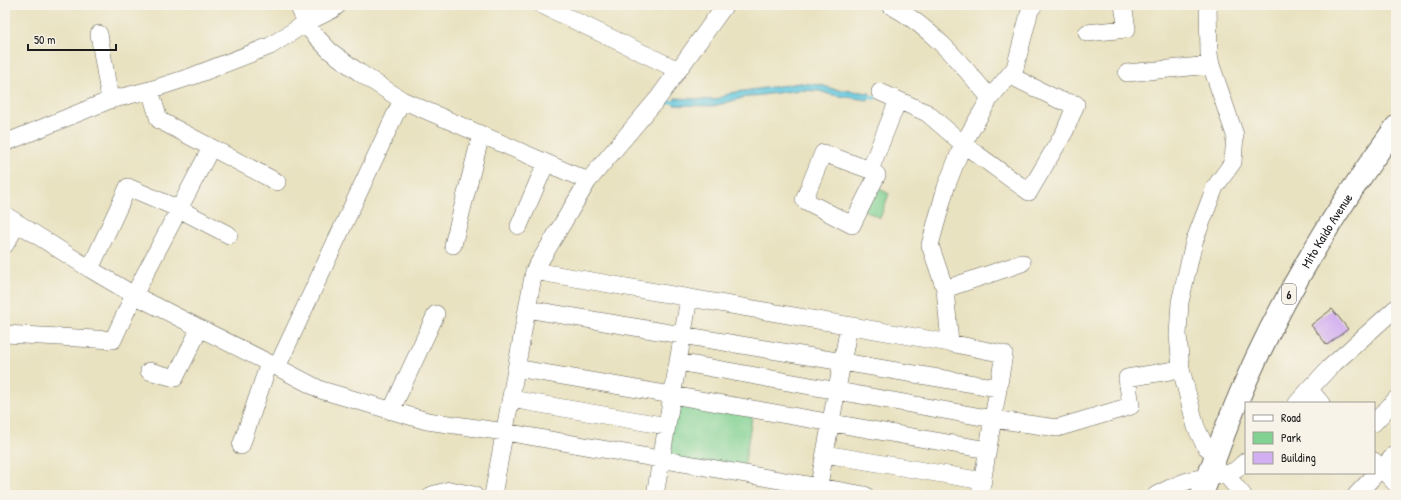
<svg xmlns="http://www.w3.org/2000/svg" width="1401" height="500" viewBox="0 0 1401 500" font-family="'Patrick Hand',sans-serif">
<style>
.green{fill:#80d192;stroke:#4e7657}
.water{fill:#62c8df;stroke:#3f727e}
.lines{fill:none;stroke-linecap:round;stroke-linejoin:round}
.stream{stroke:#62c8df;stroke-width:3.5}
.building{fill:#d2aff1}
.minor-casing{stroke:#646156;stroke-width:18}
.highway-casing{stroke:#646156;stroke-width:24}
.minor{stroke:#fff;stroke-width:17}
.highway{stroke:#fff;stroke-width:22}
.labels{text-anchor:middle;dominant-baseline:central;stroke-width:3;stroke-linejoin:round;paint-order:stroke}
.shield{fill:#f7f3e8;stroke:#5e5c59;stroke-width:1}
.shield-label{font-size:12px;font-weight:bold;fill:#1c1c1c}
.street-label{font-size:13px;fill:#1c1c1c;stroke:#f7f3e8}
</style>
<rect width="100%" height="100%" fill="#f7f3e8"/>
<filter id="ink" filterUnits="userSpaceOnUse"><feTurbulence type="fractalNoise" baseFrequency=".025" numOctaves="2"/><feDisplacementMap in="SourceGraphic" scale="8" xChannelSelector="R" yChannelSelector="G"/><feConvolveMatrix kernelMatrix="1 2 1 2 8 2 1 2 1" color-interpolation-filters="sRGB"/></filter>
<filter id="wash" filterUnits="userSpaceOnUse"><feTurbulence type="fractalNoise" baseFrequency=".012" numOctaves="4" result="noise"/><feDisplacementMap in="SourceGraphic" scale="16" xChannelSelector="R" yChannelSelector="G"/><feGaussianBlur stdDeviation="0.9" result="paint"/><feColorMatrix in="noise" values="0 0 0 0 0 0 0 0 0 0 0 0 0 0 0 0 0 1.4 0 .05"/><feComposite in="paint" operator="in"/></filter>
<g filter="url(#wash)">
<rect width="100%" height="100%" fill="#e9e2c1"/>
<!-- green -->
<path class="green" d="M 874,186 L 889,194 L 880,218 L 862,209 Z
M 674,398 L 753,411 L 743,473 L 664,460 Z"/>
<!-- water -->
<path class="water" d="M 800,83 L 821,85 L 833,89 L 870,93 L 868,100 L 832,95 L 819,91 L 800,90 L 746,97 L 714,106 L 674,105 L 675,98 L 714,100 L 731,93 L 744,91 Z"/>
<g class="lines">
<!-- stream -->
<path class="stream" d="M 865,96 L 875,98
M 668,102 L 679,102"/>
</g>
<g id="blocks">
<!-- building -->
<path class="building" d="M 1332,309 L 1348,329 L 1327,345 L 1311,325 Z"/>
</g>
</g>
<g filter="url(#ink)">
<use href="#blocks" fill-opacity="0" stroke="#646156" stroke-width="1"/>
<g class="lines">
<!-- minor casing -->
<g class="minor-casing">
<path id="minor" d="M 298,5 L 309,29 L 330,51 L 360,73 L 402,100 L 588,181
M 542,5 L 678,70
M 890,5 C 931,27 961,63 990,98
M 1208,5 L 1209,54 L 1211,65 L 1235,135 L 1233,162 L 1215,187 L 1194,242 L 1180,302 L 1178,335 L 1181,369 L 1196,427 L 1205,446 L 1216,455
M 1087,33 L 1127,29 L 1123,5
M 99,34 L 110,100
M 1127,73 L 1211,65
M 150,90 L 159,120 L 277,182
M 880,92 L 927,113 L 963,144 L 1029,192 L 1065,131 L 1076,104 L 1059,100 L 1009,75
M 5,143 L 110,100 L 150,90 L 193,76 L 270,46 L 306,23 L 332,10 L 338,5
M 870,170 L 823,153 L 804,200 L 852,225 L 877,175 L 870,170 L 898,100
M 5,215 L 90,269 L 134,295 L 277,367 L 321,390 L 427,421 L 505,432 L 865,495
M 519,226 L 546,163
M 5,245 L 18,223
M 453,245 L 481,135
M 90,269 L 128,187 L 179,209 L 229,235
M 534,271 L 950,343 L 1004,354 L 980,495
M 945,289 L 1022,263
M 527,309 L 998,388
M 5,334 L 113,340 L 134,295 L 211,148
M 950,343 L 945,289 L 930,245 L 946,187 L 963,144 L 990,98 L 1015,68 L 1030,10 L 1034,5
M 678,362 L 993,419 L 1057,428 L 1131,406 L 1127,378 L 1181,369
M 277,367 L 402,100
M 516,368 L 988,450
M 149,371 L 175,378 L 200,328
M 1309,389 L 1321,403
M 511,399 L 667,426
M 1297,403 L 1329,368 L 1396,308
M 391,411 L 436,314
M 1374,423 L 1396,399
M 241,446 L 269,363
M 825,454 L 983,481
M 1374,461 L 1396,484
M 1226,475 L 1243,495
M 432,495 L 450,490 L 474,495
M 493,495 L 534,271 L 588,181 L 659,97 L 725,5
M 655,495 L 689,298
M 817,495 L 849,326
M 1156,495 C 1168,489 1179,483 1191,480 C 1205,476 1221,478 1234,471 C 1238,469 1242,464 1246,461
M 1356,495 L 1396,453"/>
</g>
<!-- highway casing -->
<g class="highway-casing">
<g id="highway">
<path id="s1" d="M 1202,495 C 1211,470 1219,445 1229,421 C 1271,316 1329,218 1396,127"/>
</g>
</g>
<!-- minor -->
<use href="#minor" class="minor"/>
<!-- highway -->
<use href="#highway" class="highway"/>
</g>
</g>
<g class="labels">
<!-- shield labels -->
<rect class="shield" x="1282" y="284" width="14" height="20" rx="3"/>
<g class="shield-label">
<text x="1289" y="294">6</text>
</g>
<!-- street labels -->
<g class="street-label">
<text stroke="none"><textPath href="#s1" startOffset="293">Mito Kaido Avenue</textPath></text>
</g>
</g>
<!-- margin -->
<rect width="1401" height="500" fill="none" stroke="#f7f3e8" stroke-width="20"/>
<!-- legend -->
<rect x="1245" y="402" width="130" height="72" fill="#f7f3e8" stroke="#9f9d96"/>
<rect x="1253" y="415" width="20" height="6" fill="#ffffff" stroke="#9f9d96"/>
<text x="1281" y="422" font-size="12" fill="#1c1c1c">Road</text>
<rect x="1253" y="432" width="20" height="12" fill="#80d192" stroke="#9f9d96"/>
<text x="1281" y="442" font-size="12" fill="#1c1c1c">Park</text>
<rect x="1253" y="452" width="20" height="12" fill="#d2aff1" stroke="#9f9d96"/>
<text x="1281" y="462" font-size="12" fill="#1c1c1c">Building</text>
<!-- scale -->
<path d="M28 44v6h88v-6" fill="none" stroke="#1c1c1c" stroke-width="2"/>
<text x="34" y="44" font-size="12" fill="#1c1c1c" stroke="#f7f3e8" stroke-width="3" paint-order="stroke">50 m</text>
</svg>
